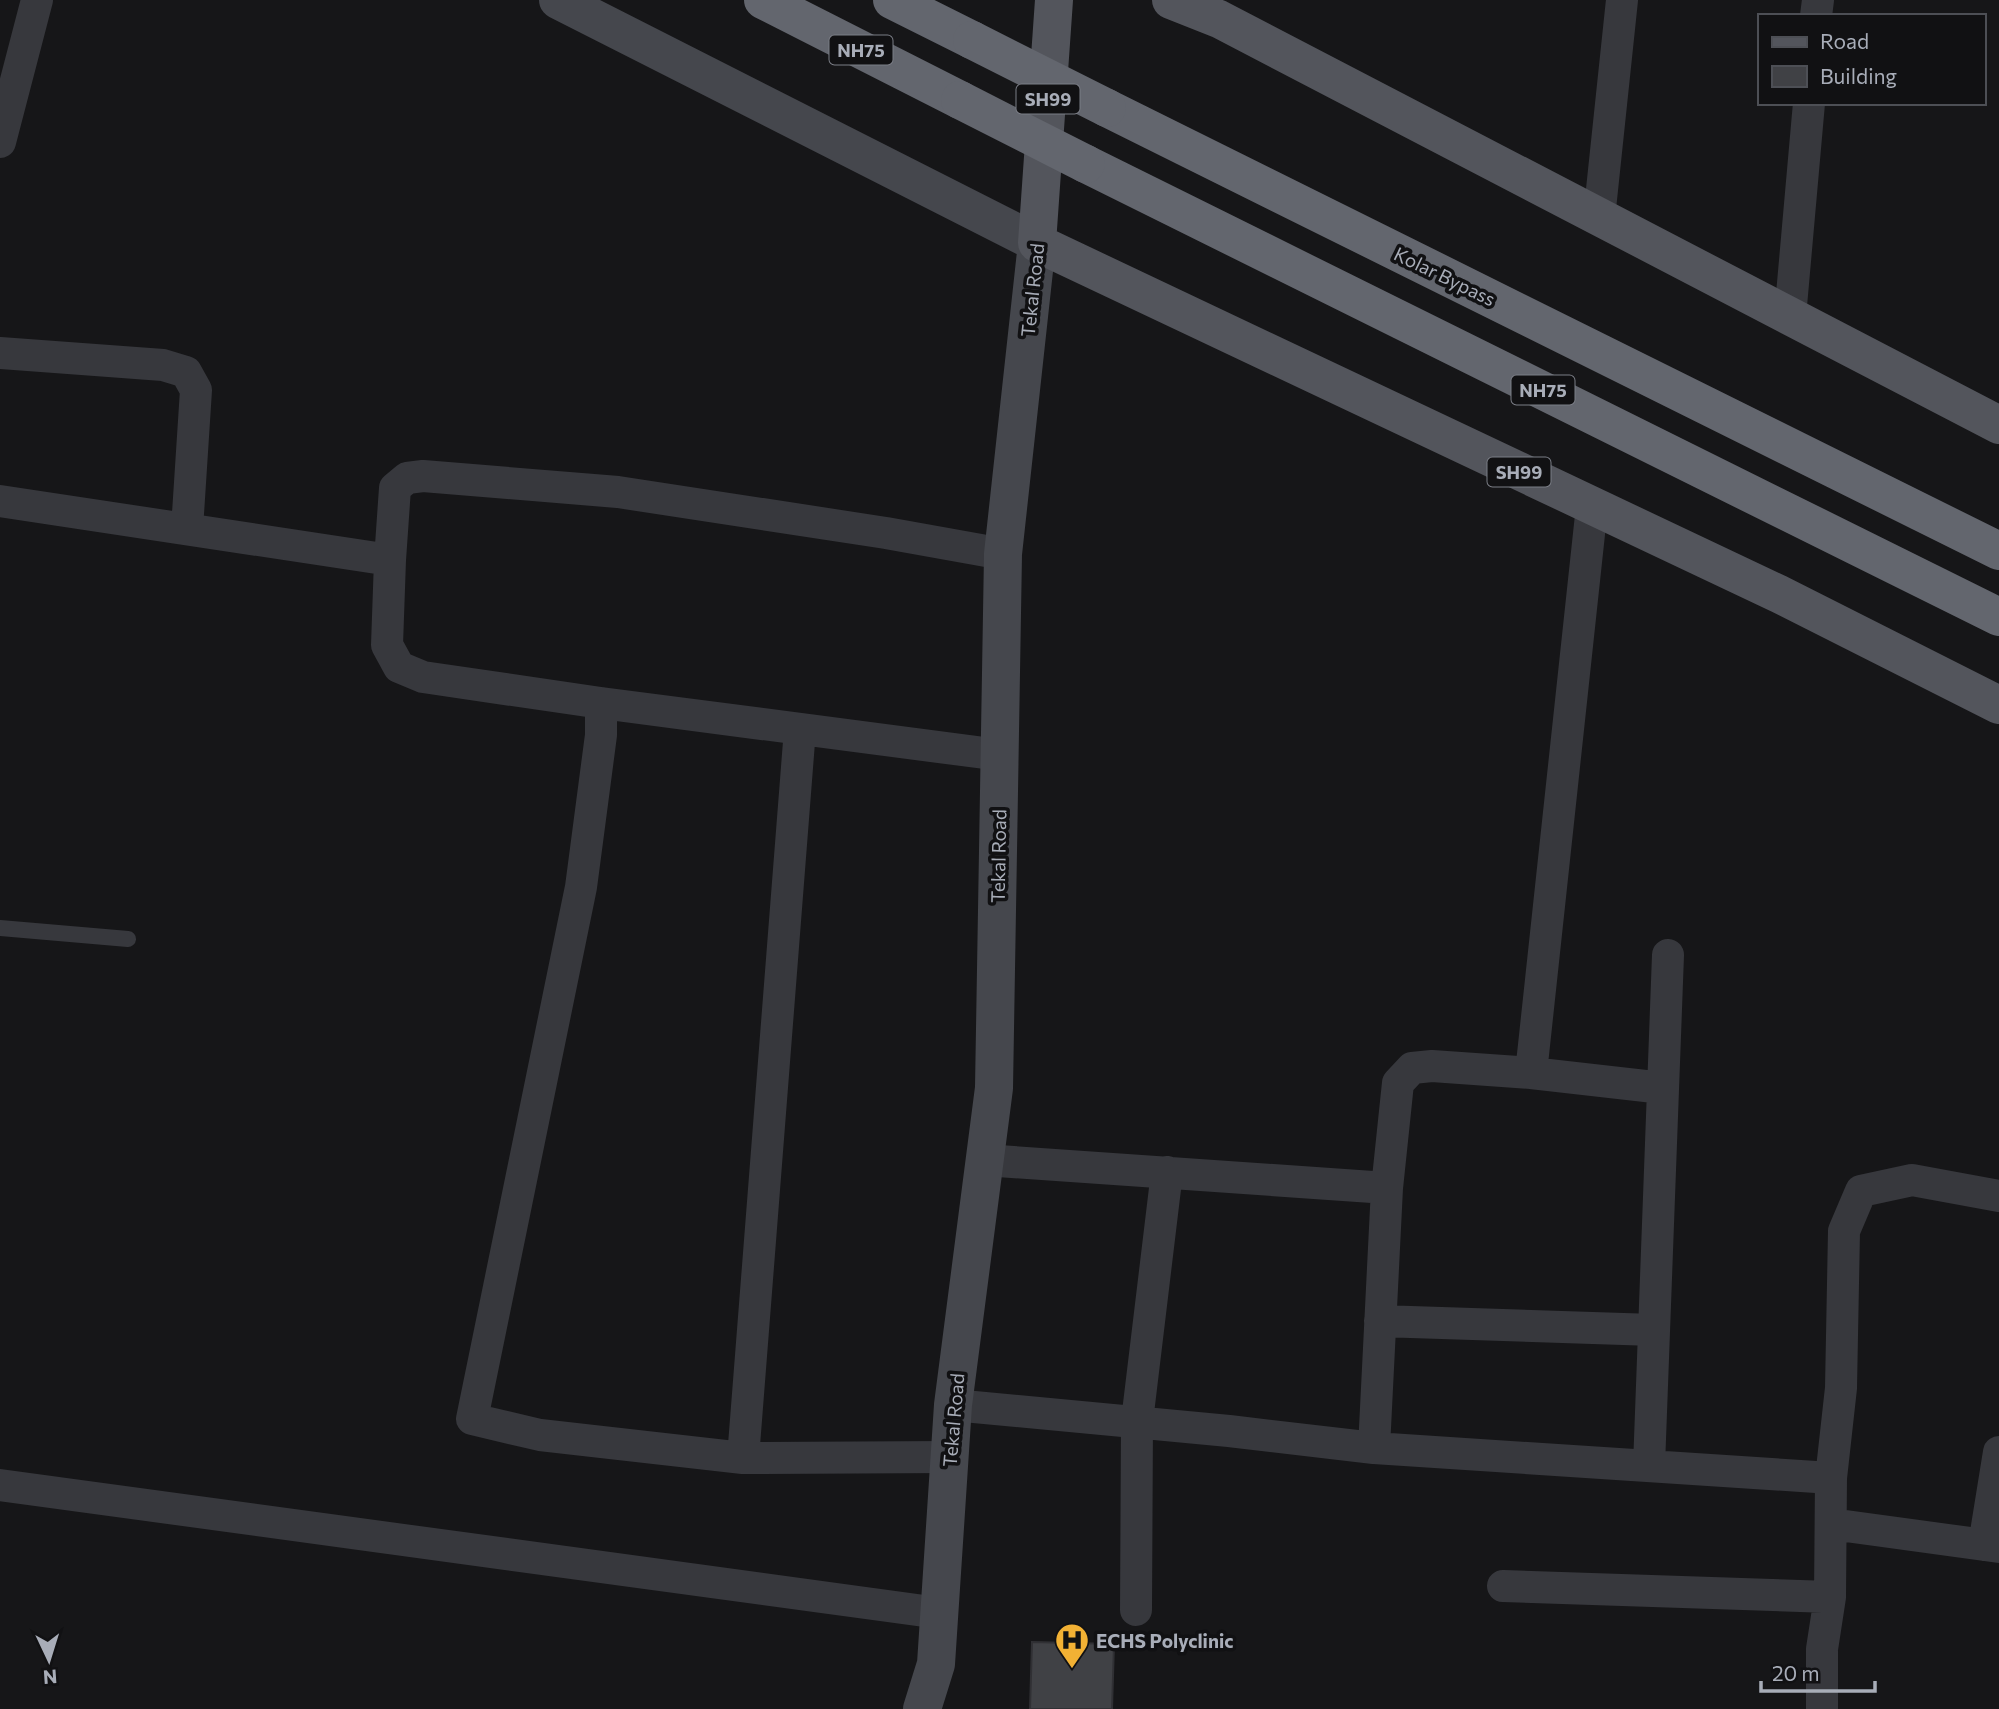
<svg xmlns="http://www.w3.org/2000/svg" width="1999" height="1709" viewBox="0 0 1999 1709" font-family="Commissioner,sans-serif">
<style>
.building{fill:#404145;stroke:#303034;stroke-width:2}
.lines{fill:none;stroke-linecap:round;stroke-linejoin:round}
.lane{stroke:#37383d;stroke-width:16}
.street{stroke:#37383d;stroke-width:32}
.secondary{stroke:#45474d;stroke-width:38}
.primary{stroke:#53555c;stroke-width:38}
.highway{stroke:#63666e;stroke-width:38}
.highway-bridge{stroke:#63666e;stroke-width:38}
.labels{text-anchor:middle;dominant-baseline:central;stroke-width:7;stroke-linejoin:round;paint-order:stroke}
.shield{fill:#111113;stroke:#7b7e86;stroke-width:2}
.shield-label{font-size:18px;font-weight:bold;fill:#a8adb8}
.street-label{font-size:19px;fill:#a8adb8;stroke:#111113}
.poi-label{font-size:19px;font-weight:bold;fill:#a8adb8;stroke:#111113;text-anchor:start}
</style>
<rect width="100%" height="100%" fill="#161618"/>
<!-- building -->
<path class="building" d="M 1032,1642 L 1114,1644 L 1112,1709 L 1030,1709 Z"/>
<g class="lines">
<!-- lane -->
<path class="lane" d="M 0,928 L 128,939"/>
<!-- street -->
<path class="street" d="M 1816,16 L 1818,0
M 0,142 L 37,0
M 1599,218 L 1622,0
M 1790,317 L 1809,103
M 0,353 L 163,365 L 186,372 L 196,390 L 187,529
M 0,501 L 390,560
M 601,703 L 601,735 L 581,887 L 472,1419 L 540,1435 L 743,1458 L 950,1457
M 1000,755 L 601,703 L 423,677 L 399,667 L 387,645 L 390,560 L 395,488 L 407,478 L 423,476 L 618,492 L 886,533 L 1003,554
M 1531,1073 L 1592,506
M 984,1160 L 1387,1188
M 1380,1321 L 1654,1330
M 953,1405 L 1229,1431 L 1374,1448 L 1831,1478 L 1830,1597 L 1822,1649 L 1822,1709
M 1374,1448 L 1387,1188 L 1398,1083 L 1412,1068 L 1432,1066 L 1531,1073 L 1663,1088
M 743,1458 L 800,729
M 1649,1466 L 1668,955
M 1831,1478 L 1841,1388 L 1844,1231 L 1861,1191 L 1912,1180 L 1999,1196
M 0,1485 L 939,1613
M 1831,1524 L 1999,1547
M 1984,1545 L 1999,1452
M 1503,1586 L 1830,1597
M 1136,1610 L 1137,1421 L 1167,1172"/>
<!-- secondary -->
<path class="secondary" d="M 558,0 L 1037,243 L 1003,554 L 994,1088 L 953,1405 L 936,1664 L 922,1709"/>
<!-- primary -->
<path class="primary" d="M 1054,0 L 1037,243 L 1779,594 L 1999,705
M 1171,0 L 1219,19 L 1999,425"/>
<!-- highway -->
<path class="highway" d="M 763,0 L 960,100
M 892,0 L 972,40
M 1107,108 L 1999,551
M 1086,164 L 1999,617"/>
<!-- highway-bridge -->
<path class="highway-bridge" d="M 972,40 L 1107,108
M 960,100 L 1086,164"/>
</g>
<!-- icons -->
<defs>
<g id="hospital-pin" transform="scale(1.75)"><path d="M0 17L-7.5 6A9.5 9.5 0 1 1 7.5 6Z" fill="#f2b134" stroke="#111113"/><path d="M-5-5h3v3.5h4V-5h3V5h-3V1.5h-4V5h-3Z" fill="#111"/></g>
</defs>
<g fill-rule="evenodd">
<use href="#hospital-pin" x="1072" y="1640"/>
</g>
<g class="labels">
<!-- shield labels -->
<g class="shield">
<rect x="829.5" y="35.5" width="63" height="29" rx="5"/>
<rect x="1016.5" y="84.5" width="63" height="29" rx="5"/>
<rect x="1511.5" y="375.5" width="63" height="29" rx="5"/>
<rect x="1487.5" y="457.5" width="63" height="29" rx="5"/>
</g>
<g class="shield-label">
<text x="861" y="50">NH75</text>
<text x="1048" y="99">SH99</text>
<text x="1543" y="390">NH75</text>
<text x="1519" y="472">SH99</text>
</g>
<!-- street labels -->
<g class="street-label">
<text transform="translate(1445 276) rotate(26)">Kolar Bypass</text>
<text transform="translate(1032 290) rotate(-84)">Tekal Road</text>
<text transform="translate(998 856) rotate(-89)">Tekal Road</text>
<text transform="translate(953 1420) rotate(-85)">Tekal Road</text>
</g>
<!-- poi labels -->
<g class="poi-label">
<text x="1096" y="1640">ECHS Polyclinic</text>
</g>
</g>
<!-- legend -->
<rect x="1758" y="14" width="228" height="91" fill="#111113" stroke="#4d4f55" stroke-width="2"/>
<rect x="1772" y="37" width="35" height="10" fill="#53555c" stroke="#4d4f55" stroke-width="2"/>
<text x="1820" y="49" font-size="21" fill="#a8adb8">Road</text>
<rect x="1772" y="66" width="35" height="21" fill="#404145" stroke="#4d4f55" stroke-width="2"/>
<text x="1820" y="84" font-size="21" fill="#a8adb8">Building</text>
<!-- north arrow -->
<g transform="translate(49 1660) rotate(176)" stroke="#111113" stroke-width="5" paint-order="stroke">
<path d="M0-5L12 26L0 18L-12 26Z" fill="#a8adb8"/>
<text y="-10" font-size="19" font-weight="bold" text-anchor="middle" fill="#a8adb8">N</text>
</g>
<!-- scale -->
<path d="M1761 1681v10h114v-10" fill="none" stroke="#a8adb8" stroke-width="3.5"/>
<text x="1772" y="1681" font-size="21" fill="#a8adb8" stroke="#111113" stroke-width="5" paint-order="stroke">20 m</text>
</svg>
